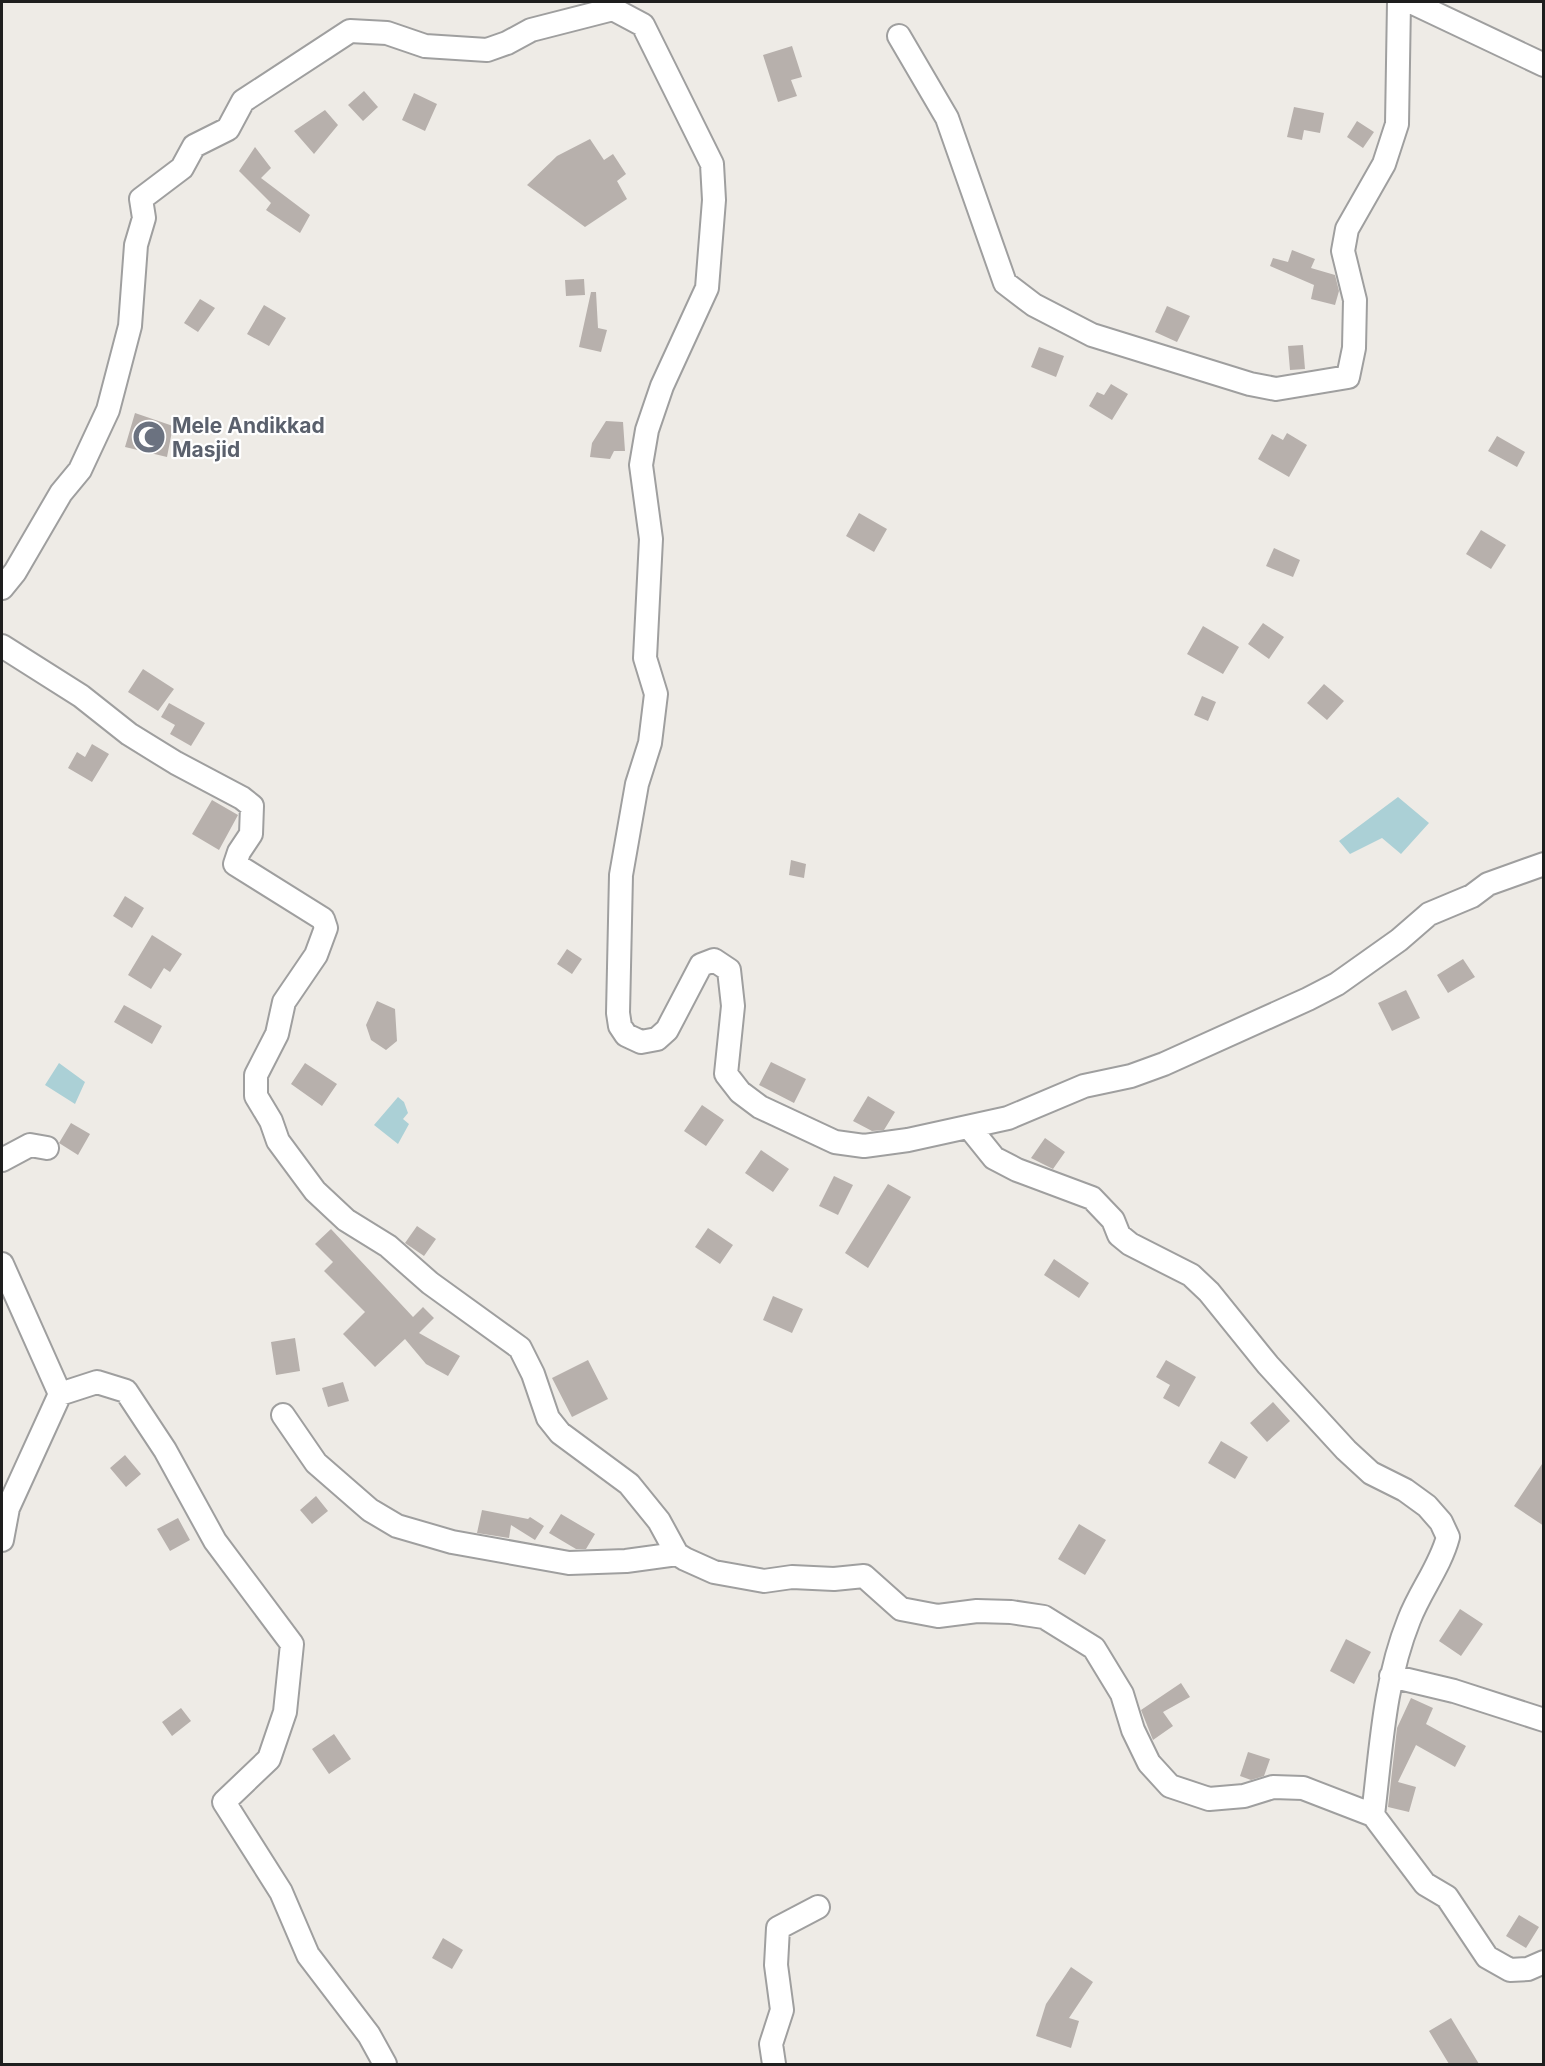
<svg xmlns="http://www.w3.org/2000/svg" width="1545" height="2066" viewBox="0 0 1545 2066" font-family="Inter,sans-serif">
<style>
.water{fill:#abd0d6}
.building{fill:#b7b0ac}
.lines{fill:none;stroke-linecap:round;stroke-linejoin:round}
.minor-casing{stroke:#9f9f9f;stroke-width:26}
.minor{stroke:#fff;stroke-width:22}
.labels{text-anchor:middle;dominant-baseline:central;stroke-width:4.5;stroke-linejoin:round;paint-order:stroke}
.worship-label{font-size:21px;font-weight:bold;fill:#5b616d;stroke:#fff;text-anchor:start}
</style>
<rect width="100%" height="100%" fill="#eeebe6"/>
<!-- water -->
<path class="water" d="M 1398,797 L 1429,823 L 1401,854 L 1382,838 L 1350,854 L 1339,841 Z
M 59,1063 L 85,1082 L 75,1104 L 45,1085 Z
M 398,1097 L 404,1102 L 408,1113 L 403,1119 L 409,1124 L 398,1144 L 374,1125 Z"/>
<!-- building -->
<path class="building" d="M 792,46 L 802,77 L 791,80 L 797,96 L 778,102 L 763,55 Z
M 364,91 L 378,107 L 363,121 L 348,105 Z
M 414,93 L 437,104 L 425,131 L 402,120 Z
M 1294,107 L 1324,113 L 1320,133 L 1304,130 L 1302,140 L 1287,137 Z
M 325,110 L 338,125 L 314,154 L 294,131 Z
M 1357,121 L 1374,132 L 1363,148 L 1347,137 Z
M 590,139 L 604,160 L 613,154 L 626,174 L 617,181 L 627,199 L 585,227 L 527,185 L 557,156 Z
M 255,147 L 271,168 L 261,178 L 310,215 L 300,233 L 266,210 L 271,203 L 239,171 Z
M 1292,250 L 1315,259 L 1311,268 L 1335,275 L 1339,291 L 1335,305 L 1311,299 L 1314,285 L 1270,266 L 1273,258 L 1288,262 Z
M 584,279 L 585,295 L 566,296 L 565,280 Z
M 591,292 L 596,292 L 598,328 L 607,330 L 601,352 L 579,347 Z
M 200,299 L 215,308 L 198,332 L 184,323 Z
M 264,305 L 286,318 L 269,346 L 247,334 Z
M 1167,306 L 1190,316 L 1177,342 L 1155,332 Z
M 1303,345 L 1305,369 L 1290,370 L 1288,346 Z
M 1039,347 L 1064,356 L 1056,377 L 1031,367 Z
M 1111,384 L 1128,394 L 1112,420 L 1089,406 L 1097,392 L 1104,395 Z
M 135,413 L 173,426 L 167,457 L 125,447 Z
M 606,421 L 623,422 L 625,451 L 614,451 L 610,459 L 590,457 L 592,443 Z
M 1287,433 L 1307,445 L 1289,477 L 1258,459 L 1272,434 L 1283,440 Z
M 1497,436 L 1525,452 L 1517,467 L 1488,451 Z
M 859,513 L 887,529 L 874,552 L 846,536 Z
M 1481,530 L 1506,545 L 1491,569 L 1466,554 Z
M 1274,548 L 1300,560 L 1293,577 L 1266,566 Z
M 1263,623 L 1284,637 L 1269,659 L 1248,644 Z
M 1203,626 L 1239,647 L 1223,674 L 1187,654 Z
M 143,669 L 174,689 L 158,711 L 128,692 Z
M 1324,684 L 1344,701 L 1327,720 L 1307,703 Z
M 1202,696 L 1216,702 L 1208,721 L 1194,715 Z
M 169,703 L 205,723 L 191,746 L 170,734 L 175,725 L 161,717 Z
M 92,744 L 109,754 L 92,782 L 68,768 L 77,752 L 85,757 Z
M 212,800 L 238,815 L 219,850 L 192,834 Z
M 791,860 L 806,864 L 804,878 L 789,875 Z
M 125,896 L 144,908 L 132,928 L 113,916 Z
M 152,935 L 182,954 L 170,972 L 164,968 L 151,989 L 128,975 Z
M 567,949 L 582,959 L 572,974 L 557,964 Z
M 1463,959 L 1475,977 L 1448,993 L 1437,975 Z
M 1406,990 L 1420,1018 L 1392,1031 L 1378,1003 Z
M 377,1001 L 395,1009 L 397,1041 L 386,1050 L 371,1040 L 366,1025 Z
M 124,1005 L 162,1026 L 152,1044 L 114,1022 Z
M 771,1062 L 806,1079 L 794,1103 L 759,1085 Z
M 305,1063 L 337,1084 L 322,1106 L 291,1084 Z
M 868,1096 L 895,1112 L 884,1130 L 872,1131 L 853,1121 Z
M 702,1105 L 724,1120 L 706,1146 L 684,1131 Z
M 71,1123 L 90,1134 L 78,1155 L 59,1143 Z
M 1045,1138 L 1065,1152 L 1053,1169 L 1031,1158 Z
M 761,1150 L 789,1169 L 773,1192 L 745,1173 Z
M 834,1176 L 853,1185 L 838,1215 L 819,1206 Z
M 888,1184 L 911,1197 L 868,1268 L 845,1253 Z
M 417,1226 L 436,1239 L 424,1256 L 405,1243 Z
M 708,1228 L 733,1245 L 720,1264 L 695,1247 Z
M 331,1229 L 413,1317 L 423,1307 L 434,1318 L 419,1333 L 460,1356 L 448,1376 L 426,1364 L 405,1339 L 375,1367 L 343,1334 L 365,1312 L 324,1271 L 333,1262 L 315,1244 Z
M 1054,1259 L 1089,1283 L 1079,1298 L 1044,1275 Z
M 773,1296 L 803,1309 L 792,1333 L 763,1320 Z
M 295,1338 L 300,1371 L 276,1375 L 271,1342 Z
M 588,1360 L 608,1399 L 572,1417 L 552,1378 Z
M 1166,1360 L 1196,1377 L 1179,1407 L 1163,1398 L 1170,1385 L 1156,1377 Z
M 343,1382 L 349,1401 L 328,1407 L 322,1388 Z
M 1273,1402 L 1290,1421 L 1267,1442 L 1250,1423 Z
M 1221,1441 L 1248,1457 L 1235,1479 L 1208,1463 Z
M 125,1455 L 141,1474 L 126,1487 L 110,1468 Z
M 1544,1461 L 1544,1526 L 1514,1506 Z
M 316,1496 L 328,1511 L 312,1524 L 300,1510 Z
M 482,1510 L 528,1519 L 530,1517 L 544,1526 L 535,1540 L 511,1525 L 509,1538 L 477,1533 Z
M 561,1514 L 595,1534 L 586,1549 L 576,1549 L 549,1533 Z
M 178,1518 L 190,1540 L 170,1551 L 157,1529 Z
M 1079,1524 L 1106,1540 L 1085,1575 L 1058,1559 Z
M 1460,1609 L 1483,1624 L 1461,1656 L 1439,1641 Z
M 1346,1639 L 1371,1652 L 1354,1684 L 1330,1671 Z
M 1181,1683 L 1190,1697 L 1163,1712 L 1173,1726 L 1153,1740 L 1141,1710 Z
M 1411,1698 L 1433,1708 L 1426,1724 L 1466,1746 L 1455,1767 L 1416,1745 L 1398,1782 L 1416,1787 L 1409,1812 L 1388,1807 L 1397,1728 Z
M 181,1708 L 191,1721 L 172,1736 L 162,1722 Z
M 334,1734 L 351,1759 L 329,1774 L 312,1749 Z
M 1248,1752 L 1270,1759 L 1264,1776 L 1251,1780 L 1240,1776 Z
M 1519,1915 L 1539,1927 L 1526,1948 L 1506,1936 Z
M 443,1938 L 463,1950 L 452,1969 L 432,1958 Z
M 1071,1967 L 1093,1982 L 1069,2018 L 1079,2021 L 1071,2048 L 1036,2036 L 1046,2004 Z
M 1451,2018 L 1479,2064 L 1449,2064 L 1429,2031 Z"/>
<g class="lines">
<!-- minor casing -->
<g class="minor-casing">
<path id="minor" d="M 1411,2 L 1544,65
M 899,36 L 947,118 L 1005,283 L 1034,305 L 1092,335 L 1250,384 L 1276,389 L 1348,377 L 1354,348 L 1355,300 L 1343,251 L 1347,229 L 1384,164 L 1397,124 L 1399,2
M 2,588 L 15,572 L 61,493 L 80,470 L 108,410 L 130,326 L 136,245 L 144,218 L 141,199 L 182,168 L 194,146 L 228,129 L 243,101 L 350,31 L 387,33 L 425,46 L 487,50 L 507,43 L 531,30 L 613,9 L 643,25 L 712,164 L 714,200 L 707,288 L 662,386 L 647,430 L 641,465 L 651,539 L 645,658 L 656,694 L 650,743 L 637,784 L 621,875 L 618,1013 L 620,1026 L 626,1035 L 641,1042 L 657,1039 L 667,1030 L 701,965 L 714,960 L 729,970 L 733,1006 L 726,1074 L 740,1092 L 760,1107 L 835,1142 L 864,1146 L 908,1140 L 1008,1118 L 1084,1086 L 1131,1076 L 1164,1064 L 1308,999 L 1337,984 L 1399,940 L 1429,914 L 1472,896 L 1488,884 L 1544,864
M 2,646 L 81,696 L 129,734 L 176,763 L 242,798 L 252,806 L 251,834 L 239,852 L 235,864 L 323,919 L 326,928 L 316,955 L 284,1002 L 277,1034 L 256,1075 L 256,1096 L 271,1121 L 278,1141 L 315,1191 L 346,1220 L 388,1246 L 430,1283 L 520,1348 L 533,1374 L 548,1418 L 560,1433 L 629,1484 L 659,1521 L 677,1554 L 685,1559 L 714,1572 L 764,1581 L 792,1577 L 834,1579 L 864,1576 L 901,1609 L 938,1616 L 977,1611 L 1011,1612 L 1044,1617 L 1094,1648 L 1122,1694 L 1133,1730 L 1149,1763 L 1170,1786 L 1209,1799 L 1244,1796 L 1273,1787 L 1303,1788 L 1373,1815 L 1425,1884 L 1447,1897 L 1487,1957 L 1510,1970 L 1528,1969 L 1544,1962
M 969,1127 L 994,1158 L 1017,1170 L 1092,1198 L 1113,1220 L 1119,1235 L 1130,1244 L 1191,1275 L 1209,1292 L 1268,1365 L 1346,1450 L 1371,1473 L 1405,1490 L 1427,1506 L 1441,1522 L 1448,1537 C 1440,1567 1420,1591 1409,1620 C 1384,1682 1381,1750 1373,1815
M 2,1160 L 30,1145 L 47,1148
M 2,1264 L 60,1394 L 97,1382 L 126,1391 L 165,1450 L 215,1541 L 292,1644 L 285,1712 L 269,1759 L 224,1802 L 281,1892 L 308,1955 L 369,2035 L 385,2064
M 283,1415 L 316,1463 L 370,1510 L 397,1526 L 452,1542 L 569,1563 L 626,1561 L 677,1554
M 2,1540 L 8,1508 L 60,1394
M 1391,1676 L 1454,1691 L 1544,1720
M 774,2064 L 771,2044 L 782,2010 L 776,1965 L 778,1928 L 818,1907"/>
</g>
<!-- minor -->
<use href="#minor" class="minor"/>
</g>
<!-- icons -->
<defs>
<g id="mosque-disc" transform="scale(1.725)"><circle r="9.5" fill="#6b7280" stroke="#fff"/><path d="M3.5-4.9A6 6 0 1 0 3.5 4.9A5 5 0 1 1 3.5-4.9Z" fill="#fff"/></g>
</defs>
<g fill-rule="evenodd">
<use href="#mosque-disc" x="149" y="437"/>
</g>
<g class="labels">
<!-- worship labels -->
<g class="worship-label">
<text x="172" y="425">Mele Andikkad<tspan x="172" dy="24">Masjid</tspan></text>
</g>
</g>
<!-- border -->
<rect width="1545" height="2066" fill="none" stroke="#1e1e1e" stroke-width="6"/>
</svg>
